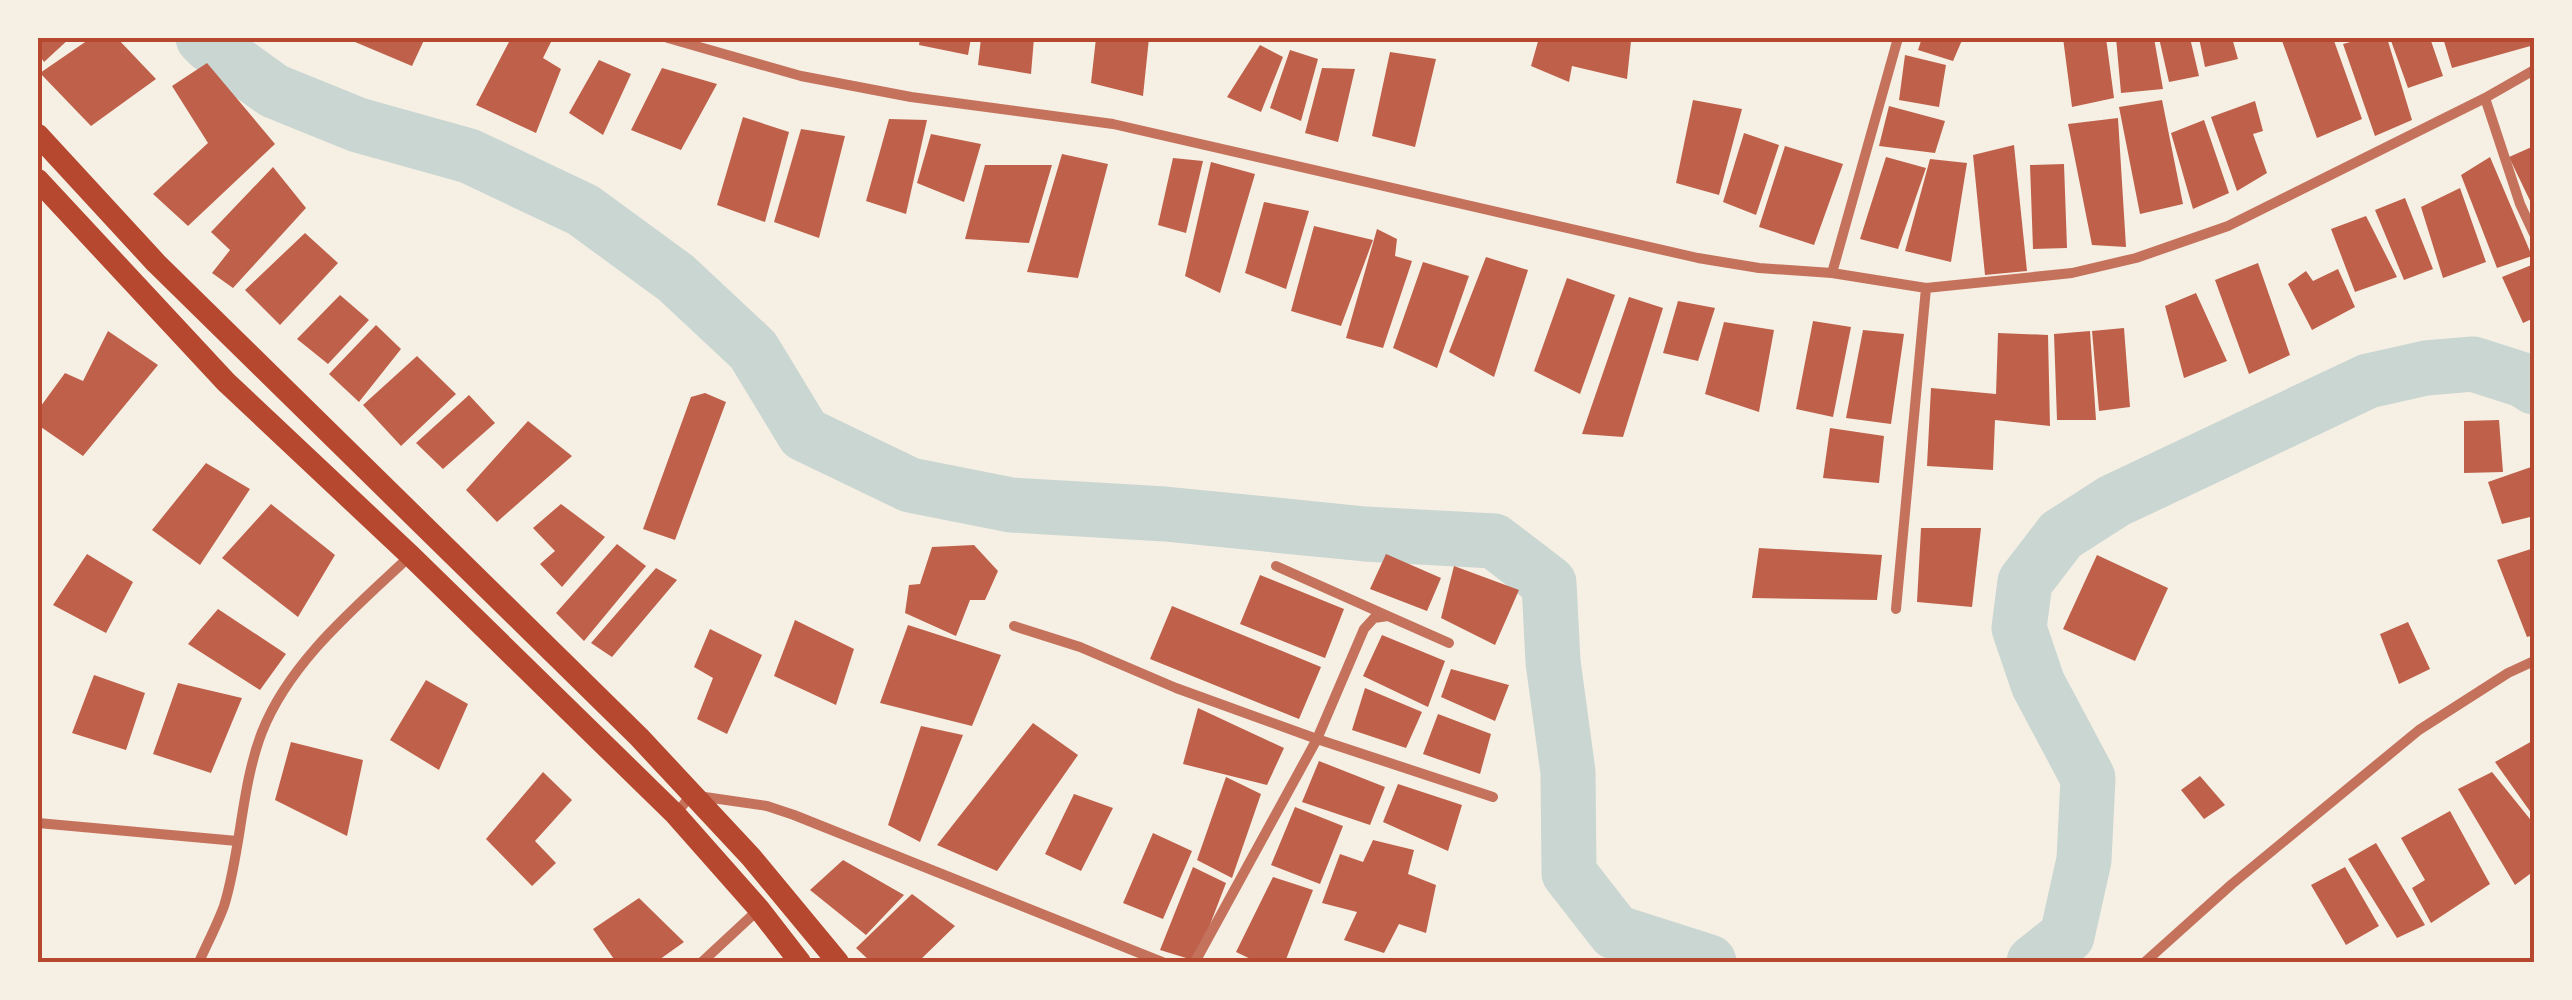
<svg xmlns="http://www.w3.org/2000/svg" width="2572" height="1000" viewBox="0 0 2572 1000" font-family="'PT Sans Narrow',sans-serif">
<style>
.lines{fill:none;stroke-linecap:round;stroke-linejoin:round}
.river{stroke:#c9d6d2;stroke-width:55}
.building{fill:#bf614a}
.minor{stroke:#c5725c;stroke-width:10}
.trunk{stroke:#b5482f;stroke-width:22}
.neatline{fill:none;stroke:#b5482f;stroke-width:4}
</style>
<rect width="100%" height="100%" fill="#f6efe4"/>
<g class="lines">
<!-- river -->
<path class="river" d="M 203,38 L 210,45 L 274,91 L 358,125 L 469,156 L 583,210 L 676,278 L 753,350 L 804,434 L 910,485 L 1011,505 L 1165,514 L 1365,534 L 1494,541 L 1549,583 L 1553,662 L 1568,772 L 1569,873 L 1615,932 L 1709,962
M 2034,962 L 2067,936 L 2084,860 L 2088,778 L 2038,684 L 2019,628 L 2025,582 L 2061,535 L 2114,501 L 2368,381 L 2426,368 L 2473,364 L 2523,380 L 2534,387"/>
</g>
<!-- building -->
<path class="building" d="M 38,38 L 70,38 L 44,62 L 38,53 Z
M 91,38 L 117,38 L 156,79 L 91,126 L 40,73 Z
M 357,38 L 425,38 L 412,66 L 355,42 Z
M 511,38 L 553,38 L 543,58 L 561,69 L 536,133 L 476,105 Z
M 920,38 L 971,38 L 968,55 L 919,45 Z
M 981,38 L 1034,38 L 1031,74 L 978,65 Z
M 1096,38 L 1149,38 L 1143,96 L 1091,83 Z
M 1539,38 L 1622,38 L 1631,41 L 1627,79 L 1572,66 L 1569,82 L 1531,66 Z
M 1922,38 L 1963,38 L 1953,61 L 1918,50 Z
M 2063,38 L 2106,38 L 2114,98 L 2072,107 Z
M 2116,38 L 2154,38 L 2163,89 L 2121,93 Z
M 2159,38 L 2190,38 L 2199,76 L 2169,82 Z
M 2199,38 L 2232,38 L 2238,59 L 2205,67 Z
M 2281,38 L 2333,38 L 2362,119 L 2317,138 Z
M 2365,38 L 2387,38 L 2412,120 L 2375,136 L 2343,44 Z
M 2390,38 L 2430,38 L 2443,76 L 2408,88 Z
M 2443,38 L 2534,38 L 2534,45 L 2452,68 Z
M 1260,45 L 1283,57 L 1261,112 L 1227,97 Z
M 1290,50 L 1318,59 L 1301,121 L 1270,108 Z
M 1390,52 L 1436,59 L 1415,147 L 1372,136 Z
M 1905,55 L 1946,65 L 1939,107 L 1899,100 Z
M 599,60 L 631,74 L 603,135 L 569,113 Z
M 207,63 L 275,144 L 188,226 L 153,194 L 208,143 L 172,86 Z
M 662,68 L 717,84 L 681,150 L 631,130 Z
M 1322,68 L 1355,69 L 1338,142 L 1305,133 Z
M 1693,100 L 1742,109 L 1719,195 L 1676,183 Z
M 2162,100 L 2183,204 L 2140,214 L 2119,107 Z
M 2255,101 L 2263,131 L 2253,134 L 2267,173 L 2237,191 L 2211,117 Z
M 1889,106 L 1945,121 L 1935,153 L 1879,146 Z
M 743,117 L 789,132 L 765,222 L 717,205 Z
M 2118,118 L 2126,247 L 2092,245 L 2068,124 Z
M 889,119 L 927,120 L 906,214 L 866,201 Z
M 2204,120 L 2229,193 L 2193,209 L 2171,133 Z
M 801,129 L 845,136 L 819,238 L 774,222 Z
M 1744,133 L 1779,145 L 1756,215 L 1723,202 Z
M 931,134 L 981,144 L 964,202 L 917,183 Z
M 2014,145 L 2027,271 L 1985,275 L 1973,155 Z
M 1785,146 L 1843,164 L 1814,245 L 1759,227 Z
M 2534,146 L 2534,209 L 2509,157 Z
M 1062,154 L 1108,164 L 1078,278 L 1027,272 Z
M 1886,157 L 1926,168 L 1898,249 L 1860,239 Z
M 2490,157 L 2532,256 L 2497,268 L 2461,175 Z
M 1173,158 L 1203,161 L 1186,233 L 1158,225 Z
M 1930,159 L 1967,163 L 1951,262 L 1905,251 Z
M 1211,162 L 1255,174 L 1220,293 L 1185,276 Z
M 2064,164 L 2067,248 L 2033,249 L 2030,165 Z
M 985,165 L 1052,165 L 1029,243 L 965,239 Z
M 273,167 L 306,208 L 233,288 L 212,273 L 230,250 L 211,232 Z
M 2460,188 L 2486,262 L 2443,278 L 2421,207 Z
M 2405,198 L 2433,269 L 2404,280 L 2375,210 Z
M 1264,202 L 1309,211 L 1286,289 L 1245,273 Z
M 2366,216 L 2397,277 L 2355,292 L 2331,229 Z
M 1314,226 L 1373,240 L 1341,326 L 1291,311 Z
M 1377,229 L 1397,239 L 1395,256 L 1412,261 L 1383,348 L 1346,338 Z
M 305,233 L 338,263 L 280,325 L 245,290 Z
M 1486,257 L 1528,270 L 1494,377 L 1449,352 Z
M 1423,262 L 1469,276 L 1437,368 L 1393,348 Z
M 2258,263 L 2290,355 L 2249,374 L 2215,280 Z
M 2534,264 L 2534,318 L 2523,323 L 2502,277 Z
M 2338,269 L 2355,307 L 2312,330 L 2288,284 L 2306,271 L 2313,281 Z
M 1567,278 L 1615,295 L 1580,394 L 1534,371 Z
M 2196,293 L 2227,361 L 2184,378 L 2165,306 Z
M 340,295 L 369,320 L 328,364 L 297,339 Z
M 1629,297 L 1663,308 L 1623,437 L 1582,434 Z
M 1678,301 L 1715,308 L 1698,361 L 1663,353 Z
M 1813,321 L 1851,327 L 1833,417 L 1796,409 Z
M 1724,322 L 1774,330 L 1759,412 L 1705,394 Z
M 376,325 L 401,349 L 359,402 L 329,374 Z
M 2124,328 L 2130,407 L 2099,411 L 2092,331 Z
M 1863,330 L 1904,334 L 1891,424 L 1846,418 Z
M 108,331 L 158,365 L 83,456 L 38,425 L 38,410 L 65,373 L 83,381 Z
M 2090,331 L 2096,420 L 2057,420 L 2054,334 Z
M 1998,333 L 2048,335 L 2050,426 L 1995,420 L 1993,470 L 1927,466 L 1931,388 L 1996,394 Z
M 417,356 L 456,394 L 401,446 L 363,405 Z
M 705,393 L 726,402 L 675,540 L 643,529 L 691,397 Z
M 469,395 L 495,423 L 443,469 L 416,443 Z
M 2499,420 L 2503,472 L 2464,473 L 2464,421 Z
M 528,421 L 572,456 L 497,522 L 466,490 Z
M 1830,428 L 1884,436 L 1879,483 L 1823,478 Z
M 206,463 L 250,489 L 200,565 L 152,530 Z
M 2534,466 L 2534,516 L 2502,524 L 2488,482 Z
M 271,504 L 335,555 L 298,617 L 222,558 Z
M 561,504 L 605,537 L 562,587 L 540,564 L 555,551 L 533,528 Z
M 1921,528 L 1981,528 L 1972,607 L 1917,602 Z
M 617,544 L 646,566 L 584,641 L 556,613 Z
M 974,545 L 998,571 L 985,600 L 970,600 L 956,636 L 905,613 L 909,585 L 920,584 L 932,547 Z
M 1759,548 L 1882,555 L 1877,600 L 1752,598 Z
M 2534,548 L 2534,635 L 2527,637 L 2497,560 Z
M 87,554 L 133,582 L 106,633 L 53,605 Z
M 1386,554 L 1441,578 L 1427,611 L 1370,589 Z
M 2097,555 L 2168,588 L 2135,661 L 2063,629 Z
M 1454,566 L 1519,590 L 1495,645 L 1441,618 Z
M 656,568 L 677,580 L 612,657 L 591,643 Z
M 1260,575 L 1344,609 L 1325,658 L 1240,624 Z
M 1172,606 L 1321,667 L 1299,719 L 1150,659 Z
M 218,609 L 286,654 L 260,690 L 188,644 Z
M 795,620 L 854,649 L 836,705 L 774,676 Z
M 2408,622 L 2430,669 L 2399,684 L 2380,634 Z
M 908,625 L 1001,655 L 972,726 L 880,703 Z
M 710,629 L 762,655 L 727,734 L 697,719 L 713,678 L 694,667 Z
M 1382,635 L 1445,661 L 1428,707 L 1363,676 Z
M 1451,669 L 1509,685 L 1495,721 L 1441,697 Z
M 94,675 L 145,693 L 126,750 L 72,733 Z
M 426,680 L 468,704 L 439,770 L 390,740 Z
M 178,683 L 242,698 L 211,773 L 153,754 Z
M 1365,688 L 1422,712 L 1406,748 L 1352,730 Z
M 1198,708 L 1284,748 L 1267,785 L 1183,764 Z
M 1438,714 L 1491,734 L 1480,774 L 1423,754 Z
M 1033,723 L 1078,755 L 997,871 L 937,845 Z
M 921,726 L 963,735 L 920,842 L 888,825 Z
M 2534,740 L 2534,817 L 2495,762 Z
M 291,742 L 363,760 L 347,836 L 275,800 Z
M 1319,761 L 1385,787 L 1370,825 L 1302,802 Z
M 543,772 L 572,800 L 535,841 L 556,863 L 532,886 L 486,839 Z
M 2492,772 L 2534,824 L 2534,871 L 2515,885 L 2458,789 Z
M 2200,776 L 2225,805 L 2204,819 L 2181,790 Z
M 1226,777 L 1261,794 L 1232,878 L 1197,860 Z
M 1398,784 L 1462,805 L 1448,851 L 1383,822 Z
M 1074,794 L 1113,808 L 1081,871 L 1045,854 Z
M 1295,807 L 1343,826 L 1320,884 L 1271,865 Z
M 2450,811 L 2490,884 L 2431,923 L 2412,888 L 2425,880 L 2401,838 Z
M 1153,833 L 1192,851 L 1163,919 L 1123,903 Z
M 1373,840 L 1414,850 L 1408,874 L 1436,885 L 1426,933 L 1399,924 L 1384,953 L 1344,940 L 1357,912 L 1322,903 L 1340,854 L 1363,862 Z
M 2376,843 L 2425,925 L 2397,938 L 2348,859 Z
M 843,860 L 904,895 L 866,935 L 810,890 Z
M 1193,867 L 1226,883 L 1196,961 L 1160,950 Z
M 2345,867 L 2379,926 L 2346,945 L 2311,885 Z
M 1273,877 L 1313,890 L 1285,962 L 1257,962 L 1236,952 Z
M 912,894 L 955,926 L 918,962 L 871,962 L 856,948 Z
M 639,898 L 684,942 L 656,962 L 616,962 L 593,929 Z"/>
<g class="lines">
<!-- minor -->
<path class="minor" d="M 668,38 L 801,76 L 911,97 L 1113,124 L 1698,258 L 1759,268 L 1832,273 L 1926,288 L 2072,273 L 2136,258 L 2228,226 L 2485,98 L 2534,70
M 2485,98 L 2520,204 L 2534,234
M 1832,273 L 1898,38
M 1276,566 L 1388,616
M 1896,609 L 1926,288
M 1014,626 L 1080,647 L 1176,688 L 1317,739 L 1493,797
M 676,814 L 691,795 L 767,806 L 794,815 L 1162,962
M 38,823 L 237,841
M 199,962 C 207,944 217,925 224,906 C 241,852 241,786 262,732 C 290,661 356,607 410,556
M 702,962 L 758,910
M 1195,962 L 1317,739 L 1364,629 L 1374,618 L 1388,616 L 1449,643
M 2145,962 L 2232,884 L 2419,730 L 2508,673 L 2534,661"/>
<!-- trunk -->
<path class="trunk" d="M 38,135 L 156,263 L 639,737 L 751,857 L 838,962
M 38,180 L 226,382 L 411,556 L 675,814 L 759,909 L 800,962"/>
</g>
<!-- border -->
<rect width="2572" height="1000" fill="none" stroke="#f6efe4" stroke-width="80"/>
<rect x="40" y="40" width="2492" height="920" class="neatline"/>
</svg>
